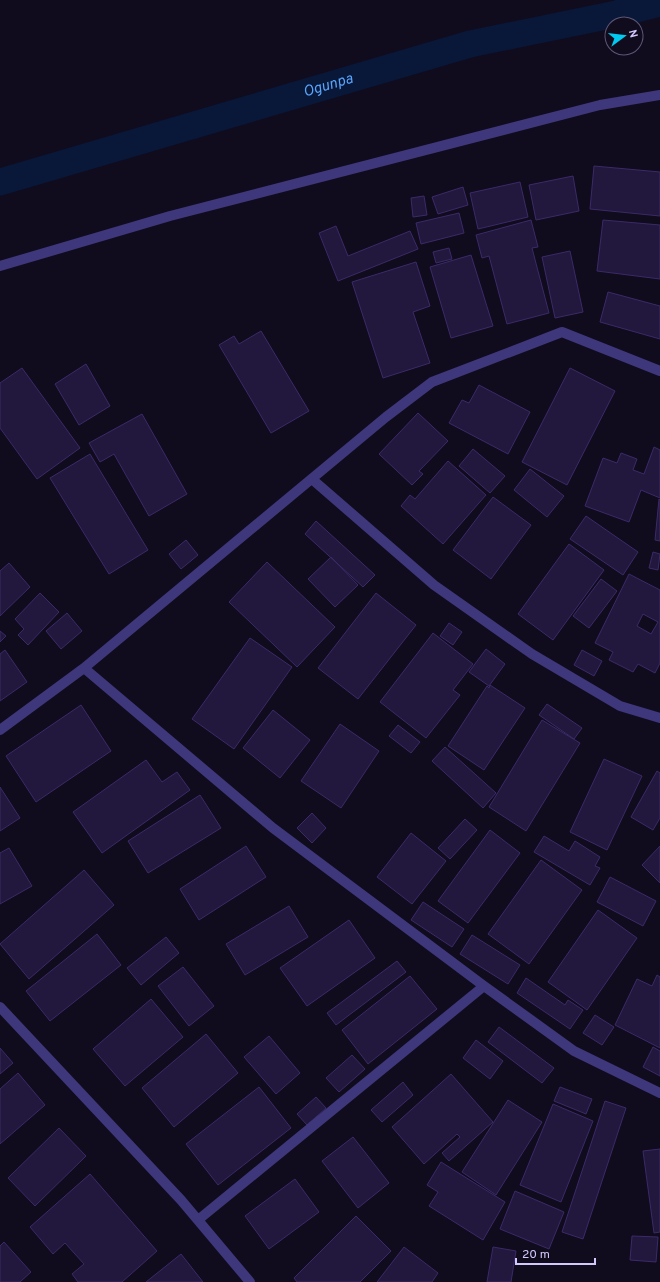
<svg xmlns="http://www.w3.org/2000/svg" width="660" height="1282" viewBox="0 0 660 1282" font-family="Overpass,sans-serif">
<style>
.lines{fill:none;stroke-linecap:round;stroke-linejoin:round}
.stream{stroke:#091738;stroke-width:8}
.canal{stroke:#091738;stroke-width:27}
.building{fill:#22183d;stroke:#3b2a69;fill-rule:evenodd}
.street{stroke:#3e377b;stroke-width:10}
.labels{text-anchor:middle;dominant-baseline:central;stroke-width:3;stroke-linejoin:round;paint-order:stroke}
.water-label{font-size:15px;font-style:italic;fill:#58a5fd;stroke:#100c1d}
</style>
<rect width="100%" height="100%" fill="#100c1d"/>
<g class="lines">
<!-- stream -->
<path class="stream" d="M 618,0 L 621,13"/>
<!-- canal -->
<path class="canal" id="s1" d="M 0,182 L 470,44 L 621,13 L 660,3"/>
</g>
<!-- building -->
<path class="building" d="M 594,166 L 660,172 L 660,216 L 590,209 Z
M 573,176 L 579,211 L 536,220 L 529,185 Z
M 520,182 L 528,217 L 478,229 L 470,193 Z
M 463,187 L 468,205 L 438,214 L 432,197 Z
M 424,196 L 427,215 L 413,217 L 411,198 Z
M 459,213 L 464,233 L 421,244 L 416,223 Z
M 531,220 L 538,247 L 532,248 L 549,313 L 507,324 L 489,256 L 482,258 L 476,235 Z
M 603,220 L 660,225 L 660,279 L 597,271 Z
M 336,226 L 348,256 L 410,231 L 418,249 L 338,281 L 319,233 Z
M 449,248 L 452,259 L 436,263 L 433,252 Z
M 570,251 L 583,312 L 555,318 L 542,257 Z
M 471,255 L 493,326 L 451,338 L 430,267 Z
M 416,262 L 430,306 L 413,312 L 430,363 L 383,378 L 352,282 Z
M 608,292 L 660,306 L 660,339 L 600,322 Z
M 261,331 L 309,411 L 271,433 L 219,345 L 234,336 L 239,344 Z
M 86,364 L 110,406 L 79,425 L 55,384 Z
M 22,368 L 80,448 L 37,479 L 0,428 L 0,383 Z
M 570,368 L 615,391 L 567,485 L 522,462 Z
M 479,385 L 530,412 L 508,454 L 449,423 L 462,400 L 469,403 Z
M 418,413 L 448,441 L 419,471 L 423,474 L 412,485 L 379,454 Z
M 142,414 L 187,494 L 149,516 L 114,454 L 100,462 L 89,443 Z
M 654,447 L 660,450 L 660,498 L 641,490 L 629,522 L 585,506 L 603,458 L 617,463 L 621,453 L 637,459 L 633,470 L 644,474 Z
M 473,449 L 505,476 L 490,493 L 459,466 Z
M 90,454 L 148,550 L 109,574 L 50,478 Z
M 448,461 L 486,495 L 443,544 L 401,506 L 410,495 L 415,499 Z
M 530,469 L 564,496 L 547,517 L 514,490 Z
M 493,497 L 531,525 L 491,579 L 453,550 Z
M 659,499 L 660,500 L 660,541 L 655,540 Z
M 586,516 L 638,552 L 623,575 L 570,539 Z
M 316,521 L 375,575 L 363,587 L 305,534 Z
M 186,540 L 198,555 L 181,569 L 169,554 Z
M 569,544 L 604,570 L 553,640 L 518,614 Z
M 653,552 L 660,554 L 658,570 L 649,568 Z
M 331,557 L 358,585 L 335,607 L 308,579 Z
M 267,562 L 335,627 L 297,667 L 229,602 Z
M 9,563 L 30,587 L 0,616 L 0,571 Z
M 629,574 L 660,590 L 660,663 L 655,673 L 638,664 L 633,672 L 609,660 L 613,652 L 595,643 ZM 643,614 L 658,622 L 651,634 L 637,626 Z
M 601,579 L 617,591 L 589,628 L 573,616 Z
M 40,593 L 59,612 L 28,645 L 18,635 L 24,629 L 15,619 Z
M 376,593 L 416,625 L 358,699 L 318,668 Z
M 67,613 L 82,631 L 61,649 L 46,631 Z
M 449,623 L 462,632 L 453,645 L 440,636 Z
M 0,631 L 6,636 L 0,642 Z
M 433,633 L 473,664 L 453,690 L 460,695 L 426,738 L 380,702 Z
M 250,638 L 292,667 L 234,749 L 192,719 Z
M 486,649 L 505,664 L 489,686 L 469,672 Z
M 5,650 L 27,682 L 0,701 L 0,654 Z
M 582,650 L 602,661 L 594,676 L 574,665 Z
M 490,685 L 525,708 L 484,770 L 448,746 L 487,686 L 489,688 Z
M 547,704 L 582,728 L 574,739 L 539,715 Z
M 81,705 L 111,751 L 36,802 L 6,756 Z
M 273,710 L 310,740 L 280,778 L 243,748 Z
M 542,720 L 580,743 L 526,831 L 489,807 Z
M 340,724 L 379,751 L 341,808 L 301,781 Z
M 398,725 L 420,742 L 411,753 L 389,736 Z
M 445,747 L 496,793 L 483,808 L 432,761 Z
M 604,759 L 642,776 L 607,850 L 570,832 Z
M 146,760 L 162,782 L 177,772 L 190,790 L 102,853 L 73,812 Z
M 657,771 L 660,773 L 660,818 L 653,830 L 631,817 Z
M 0,787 L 20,818 L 0,831 Z
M 200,795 L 221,828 L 148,873 L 128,841 Z
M 312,813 L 326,828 L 312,843 L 297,828 Z
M 465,819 L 477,830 L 450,859 L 438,848 Z
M 490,830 L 520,853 L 468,923 L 438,901 Z
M 411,833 L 446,861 L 412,904 L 377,877 Z
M 544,836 L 569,851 L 575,841 L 600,857 L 595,866 L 600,868 L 590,885 L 534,852 Z
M 246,846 L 266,877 L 199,920 L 180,889 Z
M 660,846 L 660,883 L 642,865 Z
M 9,848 L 32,886 L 0,904 L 0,853 Z
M 541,860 L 582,890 L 529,964 L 488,934 Z
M 84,870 L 114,905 L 29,979 L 0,944 Z
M 610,877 L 656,901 L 643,926 L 597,902 Z
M 423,902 L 464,929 L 452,947 L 411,920 Z
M 289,906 L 308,937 L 245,975 L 226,944 Z
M 598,910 L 637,938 L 587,1010 L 548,982 Z
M 349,920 L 375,958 L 307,1006 L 280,968 Z
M 97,934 L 121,965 L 50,1021 L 26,991 Z
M 472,935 L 520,965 L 508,984 L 460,954 Z
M 166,937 L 179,953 L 141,985 L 127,968 Z
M 397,961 L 406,972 L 336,1025 L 327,1013 Z
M 183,967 L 214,1006 L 189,1026 L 158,986 Z
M 657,975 L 660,977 L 660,1048 L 615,1025 L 637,979 L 652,986 Z
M 410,976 L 437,1009 L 368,1064 L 342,1030 Z
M 526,978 L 565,1005 L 568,1000 L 583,1010 L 570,1029 L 517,993 Z
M 151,999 L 183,1037 L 125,1086 L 93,1049 Z
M 595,1015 L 614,1027 L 602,1045 L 583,1033 Z
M 499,1027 L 554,1068 L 542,1083 L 488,1042 Z
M 206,1034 L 238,1073 L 174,1127 L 142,1088 Z
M 269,1036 L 300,1073 L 276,1094 L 244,1057 Z
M 476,1040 L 503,1061 L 490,1079 L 463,1058 Z
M 653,1047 L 660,1051 L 660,1076 L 643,1067 Z
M 0,1048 L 13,1063 L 0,1074 Z
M 352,1055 L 365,1069 L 339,1092 L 326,1078 Z
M 18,1073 L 45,1105 L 0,1144 L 0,1089 Z
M 451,1074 L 493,1122 L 449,1161 L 442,1153 L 460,1137 L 457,1134 L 424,1164 L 392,1127 Z
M 403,1082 L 413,1095 L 382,1122 L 371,1110 Z
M 259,1087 L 291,1128 L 218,1185 L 186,1144 Z
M 560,1087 L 592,1099 L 586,1114 L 554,1101 Z
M 316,1097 L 326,1108 L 307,1125 L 297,1114 Z
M 508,1100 L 542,1122 L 496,1195 L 462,1172 Z
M 605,1101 L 626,1108 L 583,1239 L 562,1232 Z
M 553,1104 L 593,1121 L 561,1202 L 520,1185 Z
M 59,1128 L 86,1156 L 35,1206 L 8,1178 Z
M 353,1137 L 389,1183 L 358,1208 L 322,1161 Z
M 660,1149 L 660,1232 L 654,1233 L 643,1151 Z
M 441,1162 L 505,1202 L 483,1240 L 429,1206 L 438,1192 L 427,1185 Z
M 90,1174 L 157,1251 L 122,1282 L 78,1282 L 72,1274 L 84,1264 L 65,1243 L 53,1254 L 30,1227 Z
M 295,1179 L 319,1212 L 269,1249 L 245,1216 Z
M 515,1191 L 564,1212 L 549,1249 L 500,1229 Z
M 356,1216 L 391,1251 L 360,1282 L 297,1282 L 294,1278 Z
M 632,1236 L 658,1237 L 656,1262 L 630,1260 Z
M 4,1242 L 31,1272 L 20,1282 L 0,1282 L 0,1246 Z
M 404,1247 L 438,1273 L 432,1282 L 377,1282 Z
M 493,1247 L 516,1251 L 511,1282 L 487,1282 Z
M 181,1254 L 203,1282 L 146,1282 Z"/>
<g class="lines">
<!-- street -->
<path class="street" d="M 0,266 L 170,216 L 600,105 L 660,95
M 313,480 L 434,585 L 532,654 L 620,706 L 660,718
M 84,668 L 273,828 L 484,986 L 574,1051 L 660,1093
M 0,730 L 84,668 L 386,417 L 432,382 L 562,332 L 660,371
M 0,1007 L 181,1200 L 250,1282
M 198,1220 L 484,986"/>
</g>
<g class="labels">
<!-- water labels -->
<g class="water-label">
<text stroke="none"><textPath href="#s1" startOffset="342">Ogunpa</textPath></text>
</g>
</g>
<!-- north arrow -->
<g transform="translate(624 36) rotate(75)"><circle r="19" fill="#100c1d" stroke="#5e5777"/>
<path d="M0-3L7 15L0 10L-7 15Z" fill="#03c8ef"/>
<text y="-6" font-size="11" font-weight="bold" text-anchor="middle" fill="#d2c8fe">N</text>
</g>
<!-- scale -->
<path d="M516 1258v6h79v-6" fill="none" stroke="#d2c8fe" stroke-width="2"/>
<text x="522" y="1258" font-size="12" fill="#d2c8fe" stroke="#100c1d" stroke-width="3" paint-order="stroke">20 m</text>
</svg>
